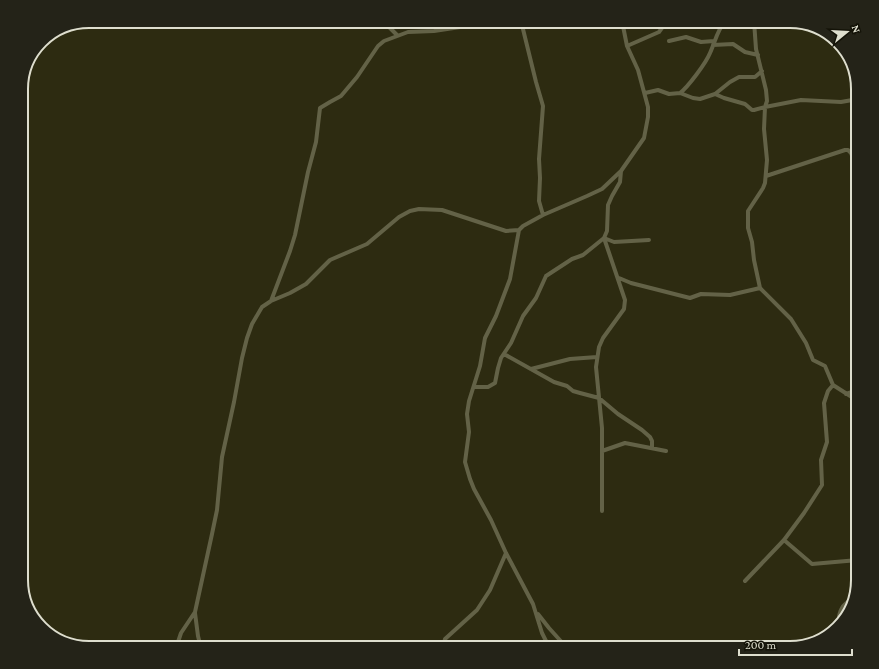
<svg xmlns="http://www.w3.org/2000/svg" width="879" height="669" viewBox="0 0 879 669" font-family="'Crimson Pro',serif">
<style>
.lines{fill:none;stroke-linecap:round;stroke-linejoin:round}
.street{stroke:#636247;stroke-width:4}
.rim{fill:none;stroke:#dedece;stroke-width:2}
</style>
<rect width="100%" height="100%" fill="#2d2b11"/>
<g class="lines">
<!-- street -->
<path class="street" d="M 383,21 L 397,35
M 521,21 L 536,82 L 543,106 L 539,159 L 540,178 L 539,201 L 543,215
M 754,21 L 756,49 L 766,90 L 767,101 L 765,107 L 764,129 L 767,160 L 765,183 L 763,188 L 748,211 L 748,228 L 752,242 L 754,260 L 760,288 L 791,319 L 806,343 L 813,360 L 825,366 L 833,385 L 858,401
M 669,41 L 686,37 L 701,42 L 714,41
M 713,45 L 733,44 L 745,52 L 758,55
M 627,46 L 659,32 L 667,21
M 849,56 L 849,60 L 852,66
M 645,93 L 658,90 L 669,94 L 680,93 L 693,98 L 700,99 L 715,94 L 730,82 L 739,77 L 755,77 L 762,71
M 680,93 C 688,87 706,63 710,53 C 715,42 717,31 725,21
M 715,94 L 724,98 L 745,104 L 752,110 L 754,110 L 765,107 L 801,100 L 841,102 L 858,99
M 766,176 L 845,150 L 848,150 L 851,153 L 858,171
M 604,238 L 614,242 L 649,240
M 619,278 L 631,283 L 690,298 L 701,294 L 730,295 L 760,288
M 271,301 L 290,251 L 295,235 L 308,172 L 316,142 L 320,108 L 330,102 L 341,96 L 357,77 L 378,46 L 384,41 L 408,32 L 434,31 L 500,21
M 504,354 L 554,382 L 567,386 L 573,391 L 580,393 L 599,398 L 618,414 L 642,430 L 650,437 L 652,441 L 652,448
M 531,369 L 570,359 L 597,357
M 474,387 L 488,387 L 495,383 L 498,368 L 501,358 L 511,343 L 523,316 L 536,298 L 546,276 L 572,259 L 583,255 L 604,238 L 607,231 L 608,205 L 612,196 L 620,182 L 621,171
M 846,394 L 858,390
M 602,451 L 625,443 L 666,451
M 602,511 L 602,428 L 596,367 L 599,347 L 603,338 L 624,309 L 625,300 L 604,238
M 784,540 L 812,564 L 858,560
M 745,581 L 784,540 L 804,513 L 822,485 L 821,460 L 827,442 L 824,403 L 828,391 L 833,385
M 195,613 L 198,636 L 201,648
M 538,614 L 549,628 L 567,648
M 839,625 C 838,615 841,605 851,600
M 176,648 L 181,633 L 195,612 L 212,534 L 217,510 L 222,457 L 234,402 L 242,358 L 247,338 L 252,324 L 262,307 L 271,301 L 290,293 L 306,284 L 330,260 L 367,244 L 399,217 L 410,211 L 419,209 L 442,210 L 506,231 L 519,230
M 443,648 L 445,639 L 477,610 L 490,590 L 506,553
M 566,648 L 551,646 L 547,643 L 542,633 L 533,604 L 506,553 L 491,520 L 474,489 L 470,479 L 465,462 L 469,432 L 467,414 L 469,401 L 480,366 L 485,338 L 496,316 L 510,279 L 519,230 L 523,226 L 543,215 L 587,196 L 602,189 L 621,171 L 644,138 L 648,117 L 648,107 L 638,70 L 627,46 L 622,21"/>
</g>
<!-- crop -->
<path d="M0 0H879V669H0ZM89 28H790A61 61 0 0 1 851 89V580A61 61 0 0 1 790 641H89A61 61 0 0 1 28 580V89A61 61 0 0 1 89 28Z" fill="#242318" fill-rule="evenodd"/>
<path class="rim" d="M89 28H790A61 61 0 0 1 851 89V580A61 61 0 0 1 790 641H89A61 61 0 0 1 28 580V89A61 61 0 0 1 89 28Z"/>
<!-- north arrow -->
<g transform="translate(847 32) rotate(72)" stroke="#141308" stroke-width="3" paint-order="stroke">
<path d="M0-3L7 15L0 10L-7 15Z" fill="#dedece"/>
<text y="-6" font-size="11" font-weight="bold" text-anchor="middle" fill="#dedece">N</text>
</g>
<!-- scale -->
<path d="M739 649v6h113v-6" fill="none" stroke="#dedece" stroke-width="2"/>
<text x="745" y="649" font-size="12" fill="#dedece" stroke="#141308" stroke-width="3" paint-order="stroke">200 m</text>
</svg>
